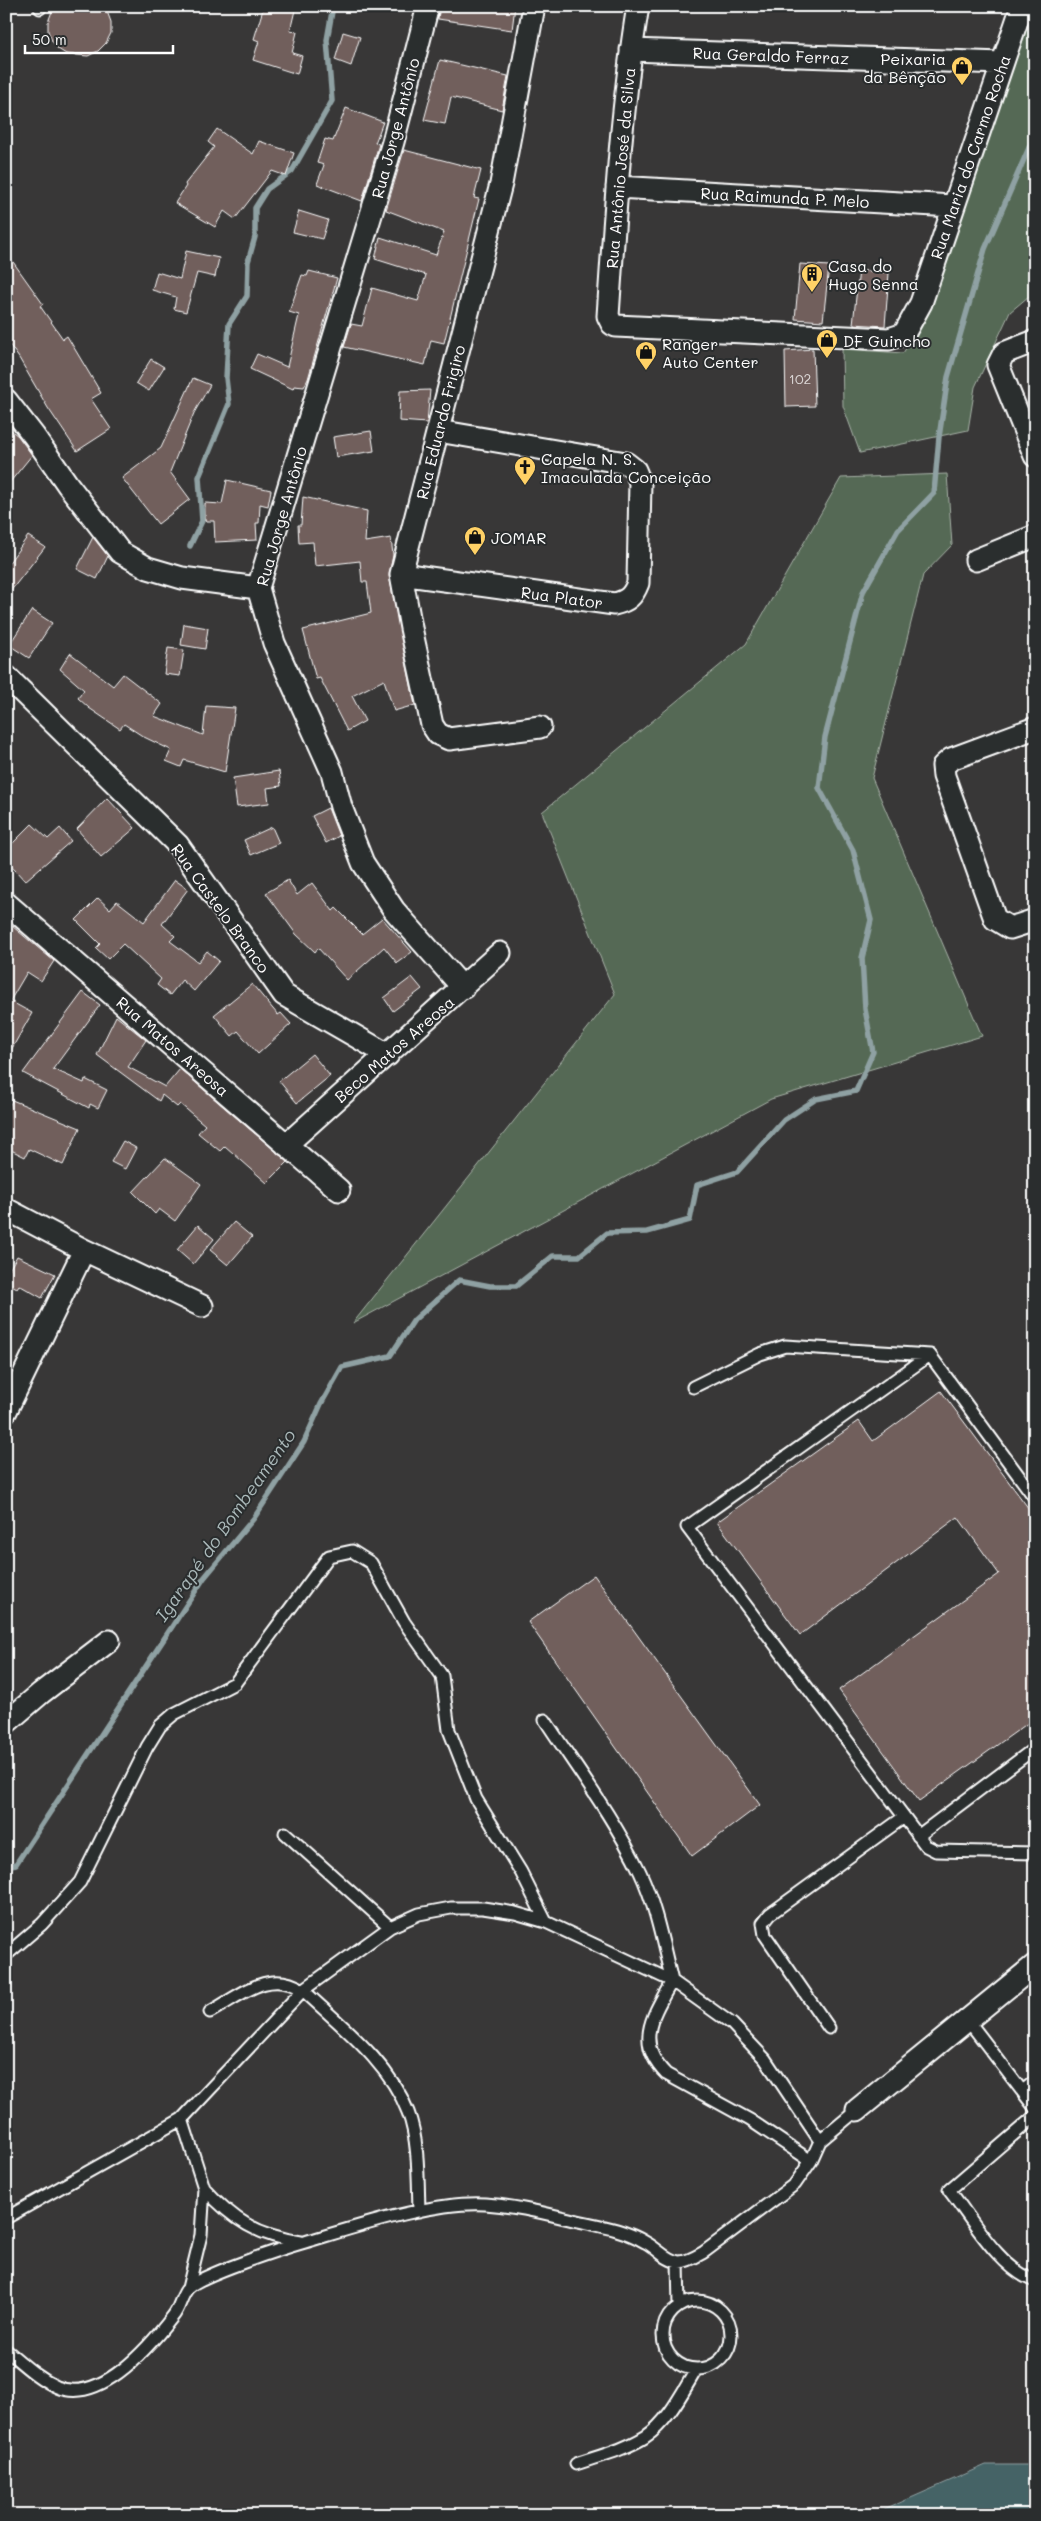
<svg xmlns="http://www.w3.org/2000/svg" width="1041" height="2521" viewBox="0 0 1041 2521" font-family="Mali,sans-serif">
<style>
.green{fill:#546954;stroke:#aab4aa}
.water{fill:#456366;stroke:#8fa1a3}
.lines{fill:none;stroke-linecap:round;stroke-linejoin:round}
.stream{stroke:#8fa1a3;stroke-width:5.5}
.building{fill:#715e5c;stroke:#fff}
.lane-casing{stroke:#fff;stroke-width:15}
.street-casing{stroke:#fff;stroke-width:25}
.lane{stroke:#2a2d2e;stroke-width:11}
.street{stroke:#2a2d2e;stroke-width:21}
.labels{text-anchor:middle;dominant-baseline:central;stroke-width:4;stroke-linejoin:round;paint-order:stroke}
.number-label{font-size:14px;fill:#dcd7d6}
.street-label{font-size:16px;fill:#fff;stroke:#2a2d2e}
.poi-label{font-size:16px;fill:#fff;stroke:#2a2d2e;text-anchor:start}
.water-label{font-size:18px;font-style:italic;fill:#abb9ba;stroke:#2a2d2e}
</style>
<rect width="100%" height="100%" fill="#383737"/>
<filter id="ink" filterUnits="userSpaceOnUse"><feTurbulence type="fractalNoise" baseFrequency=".02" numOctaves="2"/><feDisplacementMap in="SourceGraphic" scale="10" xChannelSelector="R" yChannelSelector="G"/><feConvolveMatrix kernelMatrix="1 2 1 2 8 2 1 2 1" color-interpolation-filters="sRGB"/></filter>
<g filter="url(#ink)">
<!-- green -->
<path class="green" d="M 1031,6 L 1035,6 L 1035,291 L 1010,312 L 975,387 L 968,430 L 860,453 L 843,406 L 842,349 L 903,353 L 919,328 Z
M 947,474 L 952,545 L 923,575 L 872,778 L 982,1036 L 771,1099 L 353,1323 L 615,994 L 542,812 L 746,644 L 841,478 Z"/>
<!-- water -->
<path class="water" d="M 986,2465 L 1035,2465 L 1035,2515 L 872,2515 Z"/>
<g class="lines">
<!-- stream -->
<path class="stream" d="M 190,546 L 202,521 L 199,477 L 229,404 L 226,378 L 229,324 L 247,296 L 248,262 L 255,237 L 255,208 L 267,189 L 292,171 L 332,101 L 327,40 L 333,6
M 6,1866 L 16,1864 L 204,1578 L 254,1518 L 304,1442 L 321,1404 L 342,1367 L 390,1356 L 414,1320 L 459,1280 L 490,1286 L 516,1286 L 553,1256 L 579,1256 L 607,1233 L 647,1232 L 690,1220 L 697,1185 L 737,1172 L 784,1120 L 816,1099 L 856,1091 L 873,1052 L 865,1009 L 862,958 L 871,920 L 853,850 L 819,788 L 825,737 L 863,592 L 898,530 L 934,493 L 939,437 L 948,377 L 985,249 L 1035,134"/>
</g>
<!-- building -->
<path class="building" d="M 54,6 L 105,6 L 111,22 L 111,33 L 106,43 L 98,51 L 88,56 L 66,54 L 58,49 L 52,41 L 48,31 L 48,22 Z
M 264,6 L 279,6 L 295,10 L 290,31 L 297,32 L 292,53 L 302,56 L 297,74 L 253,60 L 259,41 L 254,39 Z
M 440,6 L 483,9 L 485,6 L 515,6 L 512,30 L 438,19 Z
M 343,32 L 360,37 L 351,66 L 335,60 Z
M 440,60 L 508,76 L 502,110 L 451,97 L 445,124 L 424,120 Z
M 346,108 L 383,122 L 375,143 L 379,144 L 362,201 L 317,184 L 324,165 L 317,163 L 325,139 L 333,141 Z
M 217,129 L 253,154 L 259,141 L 294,153 L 286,176 L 272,171 L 235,219 L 224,211 L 215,227 L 175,203 L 186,186 L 185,184 L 214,147 L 208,142 Z
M 404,150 L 481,170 L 474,198 L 479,199 L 444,343 L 431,340 L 425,365 L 344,347 L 351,324 L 362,326 L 372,288 L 418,301 L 426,275 L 375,259 L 380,237 L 436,255 L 444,232 L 386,210 Z
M 299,211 L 328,220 L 322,239 L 293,232 Z
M 186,251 L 219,258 L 215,277 L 197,273 L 186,312 L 174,309 L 176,297 L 152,290 L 157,272 L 180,279 Z
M 6,252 L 43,304 L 40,306 L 63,339 L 67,336 L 101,393 L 91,399 L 111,429 L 77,451 L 48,408 L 19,358 L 6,340 Z
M 800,264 L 829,266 L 823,321 L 795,319 Z
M 859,270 L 889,273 L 885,326 L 853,324 Z
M 309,271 L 337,278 L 308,379 L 304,387 L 294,386 L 293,389 L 250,369 L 257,354 L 287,367 L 299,315 L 289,312 L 302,275 L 307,276 Z
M 813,349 L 815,406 L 786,407 L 785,351 Z
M 151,359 L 164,367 L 149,391 L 136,383 Z
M 193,378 L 210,385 L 194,413 L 170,472 L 190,499 L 158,524 L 122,478 L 161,448 Z
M 430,390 L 427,423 L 399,421 L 400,391 Z
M 6,426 L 18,436 L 32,455 L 6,487 Z
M 371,431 L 374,451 L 336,457 L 333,437 Z
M 227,480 L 271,490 L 268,506 L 260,504 L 259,523 L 256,523 L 257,540 L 215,542 L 214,521 L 205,521 L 205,503 L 222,504 Z
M 303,497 L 367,511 L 365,542 L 391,538 L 393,555 L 389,576 L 415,705 L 394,711 L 384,680 L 352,696 L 365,721 L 347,731 L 320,678 L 316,679 L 303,630 L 371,613 L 367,582 L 362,582 L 360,561 L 315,566 L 313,542 L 299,543 L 298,525 L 301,525 Z
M 28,536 L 45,547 L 6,597 L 6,567 Z
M 93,537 L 108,556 L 97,579 L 77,569 Z
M 32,610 L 52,623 L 29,658 L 9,645 Z
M 184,624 L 208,628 L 205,649 L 181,645 Z
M 168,648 L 184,650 L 180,676 L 164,674 Z
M 70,653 L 113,686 L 123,674 L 162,704 L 154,716 L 203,735 L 206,706 L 235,708 L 225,772 L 184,760 L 181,767 L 166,761 L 171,750 L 144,737 L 124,724 L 120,729 L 89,708 L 78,698 L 84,690 L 60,669 Z
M 279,771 L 281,786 L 267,788 L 269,803 L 237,807 L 233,778 Z
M 107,798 L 135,828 L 101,857 L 77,829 Z
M 328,808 L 339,836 L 326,843 L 312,816 Z
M 32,824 L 48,839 L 60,828 L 71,841 L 25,881 L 6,860 L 6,850 Z
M 272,827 L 279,843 L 251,855 L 244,840 Z
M 175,880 L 188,889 L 162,924 L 175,936 L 170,941 L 198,962 L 207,951 L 219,961 L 194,991 L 182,980 L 170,995 L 157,985 L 161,979 L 123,944 L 108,959 L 96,948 L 100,944 L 76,920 L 98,898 L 110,909 L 117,901 L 144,922 Z
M 288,880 L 297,895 L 312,883 L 333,911 L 336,908 L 362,934 L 382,918 L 412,952 L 397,963 L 384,947 L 347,980 L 318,948 L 315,952 L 296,934 L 266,893 Z
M 6,921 L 54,961 L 41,981 L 27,972 L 10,1001 L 32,1013 L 6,1059 Z
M 412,977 L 422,989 L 393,1011 L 384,998 Z
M 252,984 L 278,1015 L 281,1013 L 291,1024 L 258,1054 L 238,1031 L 232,1036 L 214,1015 Z
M 83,992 L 100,1005 L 53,1069 L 84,1083 L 85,1079 L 107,1090 L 98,1108 L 90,1104 L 89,1108 L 23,1073 Z
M 116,1016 L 146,1040 L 128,1067 L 165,1087 L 180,1069 L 288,1162 L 267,1183 L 225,1146 L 220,1151 L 198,1133 L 205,1125 L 180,1104 L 177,1107 L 162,1095 L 159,1101 L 97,1055 Z
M 312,1054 L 330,1076 L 297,1103 L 279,1081 Z
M 12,1100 L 80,1128 L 63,1165 L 29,1149 L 25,1157 L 11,1150 L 12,1147 L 6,1144 L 6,1114 Z
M 123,1141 L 136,1148 L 125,1169 L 111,1162 Z
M 165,1158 L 201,1184 L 175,1221 L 159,1209 L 155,1214 L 133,1192 Z
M 234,1222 L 252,1237 L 228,1265 L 210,1250 Z
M 198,1225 L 214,1239 L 193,1264 L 177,1250 Z
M 17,1256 L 55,1274 L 42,1298 L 19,1285 L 17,1288 L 6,1282 L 6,1275 Z
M 941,1391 L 1035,1517 L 1035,1718 L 919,1801 L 839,1690 L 999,1574 L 958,1517 L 800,1635 L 717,1522 L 859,1421 L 873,1441 Z
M 594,1575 L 760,1805 L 692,1856 L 528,1622 Z"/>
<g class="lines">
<!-- lane casing -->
<g class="lane-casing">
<path id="lane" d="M 40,6 L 40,8
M 693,1387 L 760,1354 L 785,1346 L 930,1355
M 1035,1498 L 930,1355 L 687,1527 L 926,1846 L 936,1851 L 1035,1853
M 545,1720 C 577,1769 614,1818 640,1872 C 656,1906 663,1945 672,1981 C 653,2015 634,2042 666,2074 L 750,2120 L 811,2161
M 285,1833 L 390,1927
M 918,1836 L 1035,1748
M 6,1955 L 42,1924 L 80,1882 L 147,1747 L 160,1726 L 174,1714 L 235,1683 L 329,1556 L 352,1551 L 371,1563 L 404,1622 L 442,1676 L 449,1730 L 476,1799 L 521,1872 L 546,1922
M 210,2012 C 241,1995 269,1968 303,1990 C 341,2026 389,2062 408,2112 C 419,2140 418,2180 419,2211
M 967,2019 L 1035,2108
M 829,2028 L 765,1935 L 763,1923 L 770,1914 L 904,1817
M 1023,2091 L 1035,2081
M 1035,2116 L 949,2190 C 972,2219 1000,2269 1035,2281
M 182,2119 L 204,2188 L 201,2235 L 188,2288
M 204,2188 C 234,2221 257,2235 301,2242
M 6,2218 L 182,2119 L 303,1990 L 390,1927 L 419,1914 L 451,1908 L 483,1908 L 515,1913 L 546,1922 L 672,1981 L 732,2024 L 765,2059 L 820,2141 L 857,2110
M 678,2262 L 679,2306
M663 2335a34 34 0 1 1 68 0a34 34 0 1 1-68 0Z
M 6,2350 C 22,2363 37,2378 57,2387 C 100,2405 150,2346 173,2316 C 180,2308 181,2295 188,2288 C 200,2275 284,2248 305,2242 C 356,2227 433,2201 485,2204 C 517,2206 547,2214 578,2221 C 601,2226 625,2230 645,2242 C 656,2247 666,2261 679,2262 C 687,2262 697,2256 704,2252 L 795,2184 L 811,2161 L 820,2141
M 576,2464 C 599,2456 624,2450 645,2437 C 668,2422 682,2393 696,2370"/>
</g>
<!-- street casing -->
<g class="street-casing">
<path id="street" d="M 428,6 L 393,142 L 258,588 L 274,643 L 332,772 L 341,807 L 363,863 L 394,910 L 463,988
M 534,6 L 501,184 L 401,574 L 411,628 L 432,725 L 438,734 L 449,739 L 540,727
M 638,6 C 621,109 615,213 608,316 L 612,324 L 616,326 L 889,339 L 904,334 L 921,303 L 1022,6
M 631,50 L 1002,63
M 617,187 L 953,206
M 1035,341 L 1004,353 L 998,365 L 1035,456
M 6,400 L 34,436 L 68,485 L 120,552 L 148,568 L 182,578 L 258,588
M 976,560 L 1035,536
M 401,574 L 614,604 C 628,601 633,596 638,583 L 640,482 L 635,470 L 626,463 L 438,431
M 6,676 L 178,845 L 284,995 L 388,1055
M 1035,728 L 951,759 L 943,766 L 944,776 L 995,919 L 1010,928 L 1035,920
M 6,903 L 339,1190
M 286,1145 L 500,953
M 6,1209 L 84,1250 L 202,1306
M 6,1411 L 84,1250
M 6,1723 L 41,1693 L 109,1641
M 857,2110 L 1035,1965"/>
</g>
<!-- lane -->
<use href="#lane" class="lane"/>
<!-- street -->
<use href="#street" class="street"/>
</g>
</g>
<!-- icons -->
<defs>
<g id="shop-pin" transform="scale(1.125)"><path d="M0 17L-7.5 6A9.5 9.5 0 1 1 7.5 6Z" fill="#ffd166" stroke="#2a2d2e"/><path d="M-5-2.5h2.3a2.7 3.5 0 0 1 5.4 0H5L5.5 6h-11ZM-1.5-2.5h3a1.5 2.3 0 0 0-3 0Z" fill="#111"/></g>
<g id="building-pin" transform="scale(1.125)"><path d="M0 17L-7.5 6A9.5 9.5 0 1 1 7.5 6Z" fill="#ffd166" stroke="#2a2d2e"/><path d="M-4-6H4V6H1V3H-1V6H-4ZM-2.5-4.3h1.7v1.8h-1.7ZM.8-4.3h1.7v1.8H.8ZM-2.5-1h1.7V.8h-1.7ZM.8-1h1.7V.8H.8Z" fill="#111"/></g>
<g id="church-pin" transform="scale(1.125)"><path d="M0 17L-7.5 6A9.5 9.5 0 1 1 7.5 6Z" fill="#ffd166" stroke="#2a2d2e"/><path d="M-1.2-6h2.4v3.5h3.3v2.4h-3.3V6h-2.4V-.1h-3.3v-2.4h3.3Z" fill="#111"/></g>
</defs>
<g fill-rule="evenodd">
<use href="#shop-pin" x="962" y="67"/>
<use href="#building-pin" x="812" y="274"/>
<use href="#shop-pin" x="827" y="340"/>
<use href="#shop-pin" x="646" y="352"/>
<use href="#church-pin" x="525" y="467"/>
<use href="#shop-pin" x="475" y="537"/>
</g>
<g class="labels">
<!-- number labels -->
<g class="number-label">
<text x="800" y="378">102</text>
</g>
<!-- street labels -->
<g class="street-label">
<text transform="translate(771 55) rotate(2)">Rua Geraldo Ferraz</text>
<text transform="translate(395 128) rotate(-75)">Rua Jorge Antônio</text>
<text transform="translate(970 157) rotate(-71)">Rua Maria do Carmo Rocha</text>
<text transform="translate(620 168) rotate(-85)">Rua Antônio José da Silva</text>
<text transform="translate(785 197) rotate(3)">Rua Raimunda P. Melo</text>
<text transform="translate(440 422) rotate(-76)">Rua Eduardo Frigiro</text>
<text transform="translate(281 516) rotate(-74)">Rua Jorge Antônio</text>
<text transform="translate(562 597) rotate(8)">Rua Plator</text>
<text transform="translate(221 908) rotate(54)">Rua Castelo Branco</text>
<text transform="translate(173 1046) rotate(41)">Rua Matos Areosa</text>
<text transform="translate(394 1049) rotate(-41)">Beco Matos Areosa</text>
</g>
<!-- poi labels -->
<g class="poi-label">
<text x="946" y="58" text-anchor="end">Peixaria<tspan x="946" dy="18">da Bênção</tspan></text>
<text x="828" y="265">Casa do<tspan x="828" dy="18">Hugo Senna</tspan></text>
<text x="843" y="340">DF Guincho</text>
<text x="662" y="343">Ranger<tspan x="662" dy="18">Auto Center</tspan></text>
<text x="541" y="458">Capela N. S.<tspan x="541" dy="18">Imaculada Conceição</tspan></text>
<text x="491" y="537">JOMAR</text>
</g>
<!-- water labels -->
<g class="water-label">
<text transform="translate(225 1525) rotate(-55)">Igarapé do Bombeamento</text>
</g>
</g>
<!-- margin -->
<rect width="1041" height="2521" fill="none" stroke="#2a2d2e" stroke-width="25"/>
<rect x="12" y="12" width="1016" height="2496" fill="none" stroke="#fff" stroke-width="2" filter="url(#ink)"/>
<!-- scale -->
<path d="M25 45v8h148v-8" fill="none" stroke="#ffffff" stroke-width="2.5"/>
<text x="32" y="45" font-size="15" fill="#ffffff" stroke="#2a2d2e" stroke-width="4" paint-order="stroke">50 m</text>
</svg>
